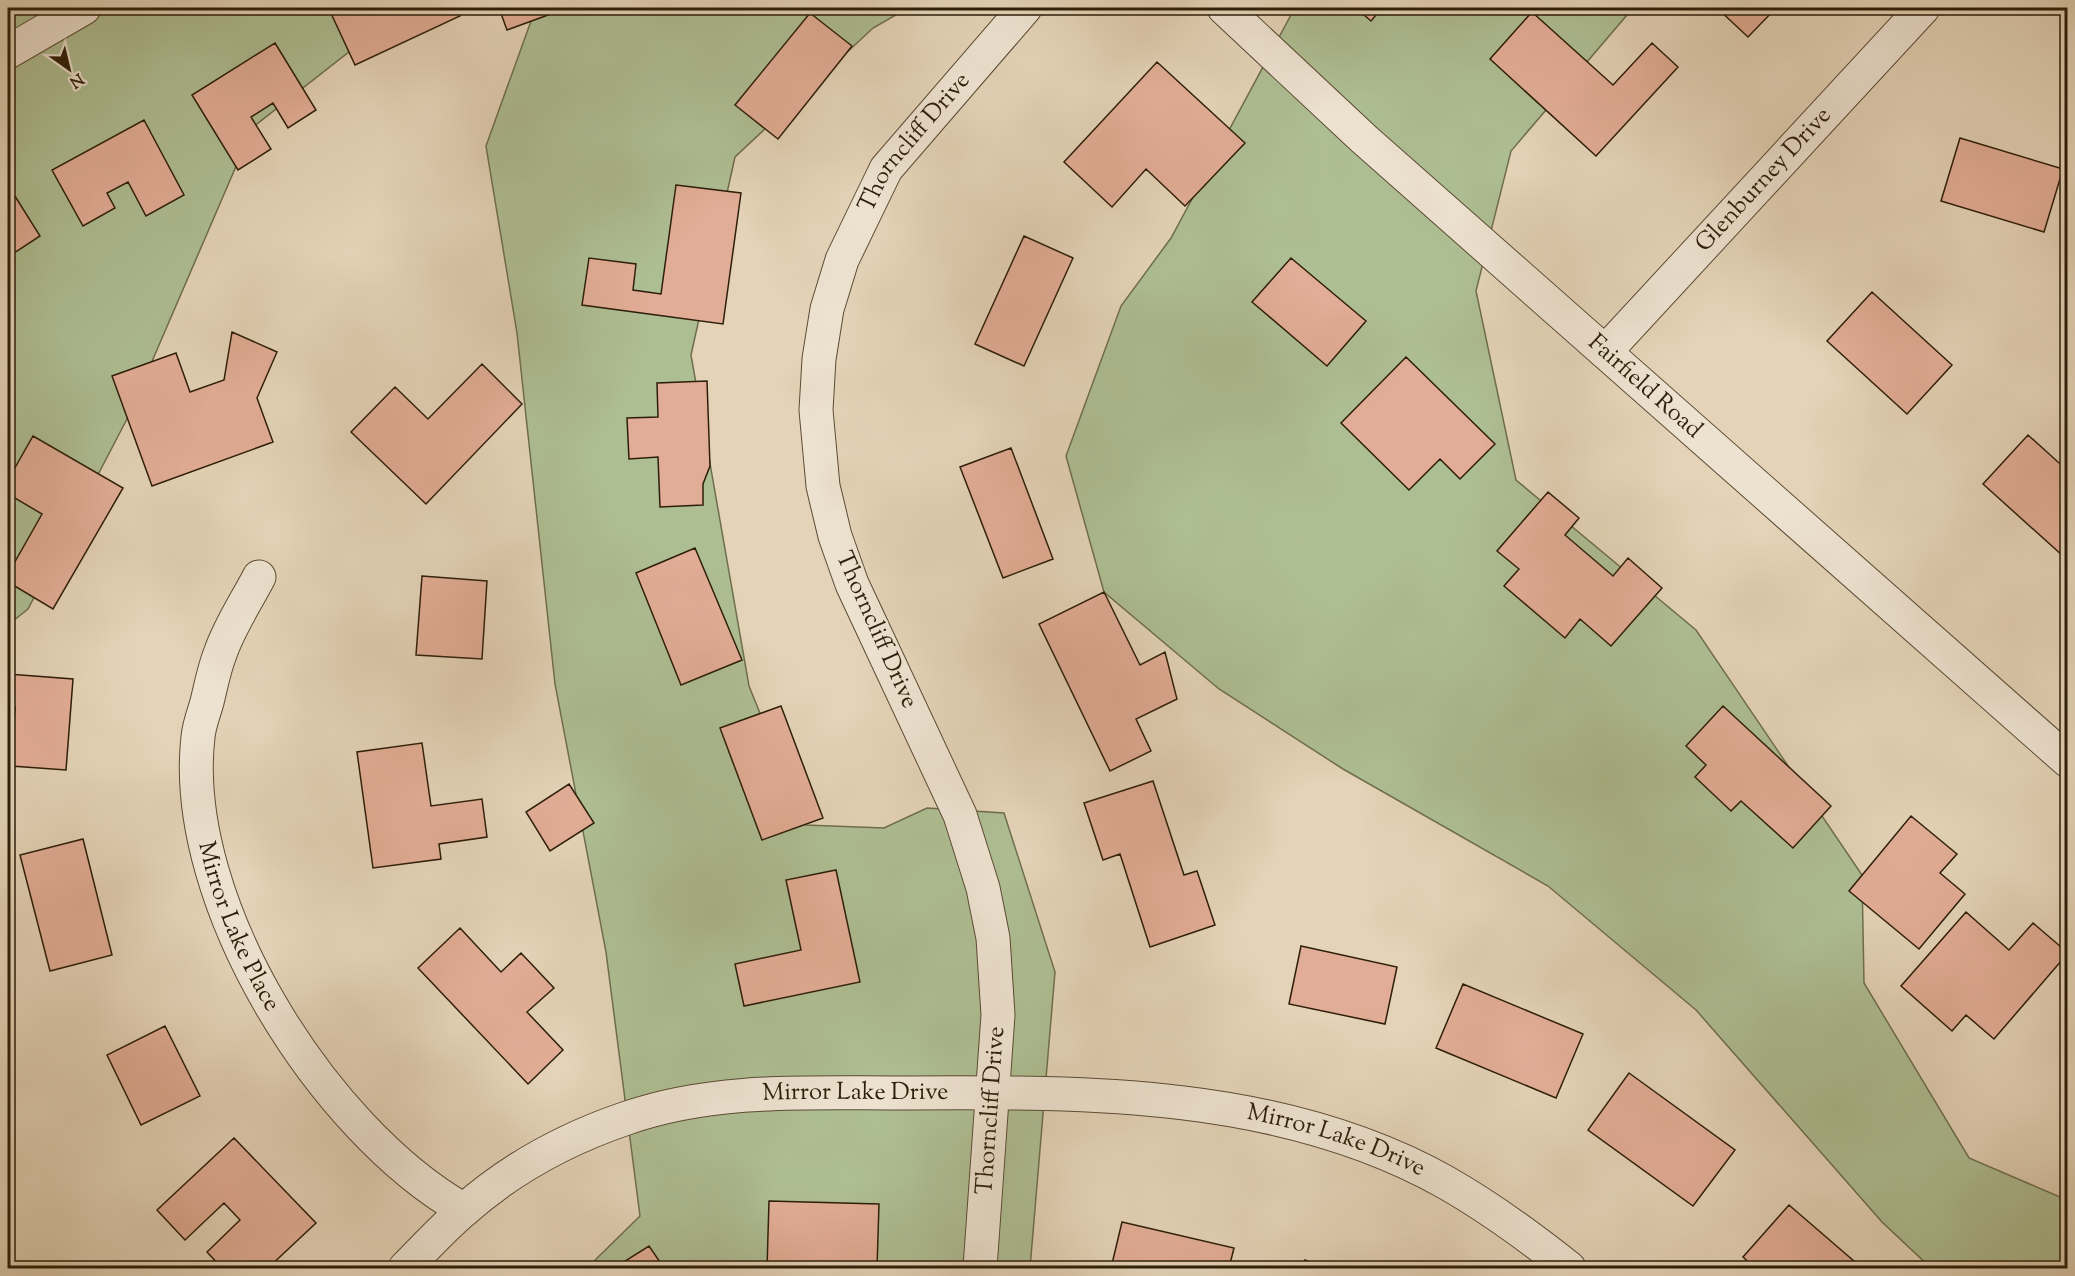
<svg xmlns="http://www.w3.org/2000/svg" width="2075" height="1276" viewBox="0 0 2075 1276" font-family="'Sorts Mill Goudy',serif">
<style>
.green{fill:#aebe93;stroke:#6e6e4e;stroke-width:1.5}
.building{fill:#e2ad96;stroke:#2d1e09;stroke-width:1.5}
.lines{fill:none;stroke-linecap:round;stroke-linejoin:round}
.minor-casing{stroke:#5b4b34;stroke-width:35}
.minor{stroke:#ede2d0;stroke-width:33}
.labels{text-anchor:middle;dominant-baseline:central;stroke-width:4.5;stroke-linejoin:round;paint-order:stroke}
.street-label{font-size:24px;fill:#2d1e09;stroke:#ede2d0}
</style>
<rect width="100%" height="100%" fill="#e4d3b7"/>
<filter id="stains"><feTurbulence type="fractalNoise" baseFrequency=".00333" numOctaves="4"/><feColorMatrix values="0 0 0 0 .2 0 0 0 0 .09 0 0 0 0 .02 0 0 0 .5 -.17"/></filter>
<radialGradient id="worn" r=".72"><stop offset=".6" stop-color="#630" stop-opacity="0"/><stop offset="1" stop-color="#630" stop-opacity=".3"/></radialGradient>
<!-- green -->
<path class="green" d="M 8,8 L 405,8 L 253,127 L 128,417 L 28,609 L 8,625 Z
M 566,8 L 908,8 L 873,28 L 735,157 L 691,355 L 749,686 L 805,825 L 884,828 L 927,808 L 1004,813 L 1055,972 L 1030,1268 L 587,1268 L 640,1216 L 606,952 L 555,684 L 517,333 L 486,146 L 531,21 Z
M 1289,8 L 1633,8 L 1511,151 L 1476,291 L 1516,480 L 1696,630 L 1862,875 L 1864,983 L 1969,1158 L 2067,1200 L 2067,1268 L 1931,1268 L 1882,1222 L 1696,1010 L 1548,886 L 1343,769 L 1219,689 L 1104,592 L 1066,456 L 1121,306 L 1171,238 L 1292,13 Z"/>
<!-- building -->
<path class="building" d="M 333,8 L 456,8 L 460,16 L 355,65 L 329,9 Z
M 499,8 L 546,8 L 548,15 L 507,30 Z
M 1356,8 L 1382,8 L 1371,21 Z
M 1717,8 L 1776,8 L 1748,37 Z
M 1532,12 L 1613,85 L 1652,43 L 1678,67 L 1596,156 L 1490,59 Z
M 810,13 L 852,46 L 778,139 L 735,105 Z
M 275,43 L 316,110 L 288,128 L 273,103 L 251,117 L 271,149 L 238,170 L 192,95 Z
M 1157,62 L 1245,143 L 1185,206 L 1146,169 L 1112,207 L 1064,162 Z
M 144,120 L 184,195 L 146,216 L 128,182 L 107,193 L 115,208 L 83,226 L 52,170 Z
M 1960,138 L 2063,169 L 2044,232 L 1941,201 Z
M 8,185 L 40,236 L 8,257 Z
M 676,185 L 741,193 L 723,324 L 582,305 L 589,258 L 636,264 L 633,290 L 661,294 Z
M 1024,236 L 1073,258 L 1024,366 L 975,344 Z
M 1291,258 L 1366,321 L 1327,366 L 1252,302 Z
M 1872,292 L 1952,365 L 1907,414 L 1827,341 Z
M 232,332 L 277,352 L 257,398 L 273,442 L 152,486 L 112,376 L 176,353 L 190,392 L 224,380 Z
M 1406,357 L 1495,444 L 1460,479 L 1440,459 L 1409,490 L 1341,423 Z
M 482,364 L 522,404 L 426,504 L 351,432 L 395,387 L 428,419 Z
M 707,381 L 710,466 L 703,484 L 703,505 L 660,507 L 658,457 L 629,459 L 627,418 L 658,417 L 657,383 Z
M 2028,435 L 2068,471 L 2068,552 L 2063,556 L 1983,484 Z
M 33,436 L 123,488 L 53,609 L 8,582 L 8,574 L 42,514 L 8,494 L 8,480 Z
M 1011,448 L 1053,559 L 1003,578 L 960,467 Z
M 1548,492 L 1579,518 L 1565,535 L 1613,576 L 1628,558 L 1662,588 L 1611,646 L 1580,619 L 1565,638 L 1504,586 L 1519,569 L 1497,551 Z
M 695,548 L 742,660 L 681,685 L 636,573 Z
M 422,576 L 487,581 L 482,659 L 416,655 Z
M 1104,592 L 1140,665 L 1165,652 L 1177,699 L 1136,719 L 1151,751 L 1110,771 L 1039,624 Z
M 8,674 L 73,679 L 66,770 L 11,766 L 15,707 L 8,704 Z
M 781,706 L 823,818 L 762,840 L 720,728 Z
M 1723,706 L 1831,806 L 1793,848 L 1741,801 L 1731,811 L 1695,777 L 1706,765 L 1686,746 Z
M 422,743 L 431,806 L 482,799 L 487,837 L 439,844 L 441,859 L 373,868 L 357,752 Z
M 1153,781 L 1184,875 L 1197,871 L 1215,925 L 1150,947 L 1120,854 L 1103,860 L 1084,803 Z
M 569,784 L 594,823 L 550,851 L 526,812 Z
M 1911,816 L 1957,854 L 1940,873 L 1965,894 L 1919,949 L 1849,891 Z
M 83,839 L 112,955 L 50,971 L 20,855 Z
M 836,870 L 860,982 L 744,1006 L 735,964 L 801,950 L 786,880 Z
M 1966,912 L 2009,950 L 2033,923 L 2068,953 L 1994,1039 L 1966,1015 L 1952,1031 L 1901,986 Z
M 460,928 L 501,972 L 521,953 L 554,988 L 527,1012 L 563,1050 L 528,1084 L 418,968 Z
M 1301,946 L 1397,967 L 1385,1024 L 1289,1004 Z
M 1463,984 L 1583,1034 L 1556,1098 L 1436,1048 Z
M 165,1026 L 200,1096 L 141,1125 L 107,1055 Z
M 1629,1073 L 1735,1150 L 1693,1206 L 1588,1130 Z
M 234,1138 L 316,1223 L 268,1268 L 222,1268 L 207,1252 L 240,1220 L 224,1203 L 185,1240 L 157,1210 Z
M 769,1201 L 879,1204 L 877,1268 L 767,1268 Z
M 1789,1205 L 1862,1268 L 1755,1268 L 1743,1257 Z
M 1122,1222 L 1234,1248 L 1229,1268 L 1111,1268 Z
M 649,1246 L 664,1268 L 614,1268 Z
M 1305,1260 L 1325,1268 L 1302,1268 Z"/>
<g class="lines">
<!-- minor casing -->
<g class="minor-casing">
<g id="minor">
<path id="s1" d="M 1224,8 L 1364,139 L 2068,761"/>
<path d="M 8,52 L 84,8"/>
<path id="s2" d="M 1605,352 L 1923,8"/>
<path id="s3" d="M 259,577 C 246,602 229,627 220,654 C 214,669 211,686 207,702 C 204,713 199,725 198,737 C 179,902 323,1130 464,1210"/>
<path id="s4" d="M 405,1268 C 424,1249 443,1228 463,1211 C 510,1169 568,1138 627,1118 C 714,1088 806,1093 896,1093 C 1081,1092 1279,1089 1445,1182 C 1489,1207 1530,1237 1569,1268"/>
<path id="s5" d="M 980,1268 L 998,1015 L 993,938 L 983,888 L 960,815 L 852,584 L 835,536 L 823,486 L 816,410 L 819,359 L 827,309 L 842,260 L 886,169 L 1025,8"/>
</g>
</g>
<!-- minor -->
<use href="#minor" class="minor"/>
</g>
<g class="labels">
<!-- street labels -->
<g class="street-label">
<text stroke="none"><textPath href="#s5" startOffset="1184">Thorncliff Drive</textPath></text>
<text stroke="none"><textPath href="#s2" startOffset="234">Glenburney Drive</textPath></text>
<text stroke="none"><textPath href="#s1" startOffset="566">Fairfield Road</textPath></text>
<text transform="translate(876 630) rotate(66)">Thorncliff Drive</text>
<text stroke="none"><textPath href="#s3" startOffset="369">Mirror Lake Place</textPath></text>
<text stroke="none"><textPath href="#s4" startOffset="502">Mirror Lake Drive</textPath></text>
<text stroke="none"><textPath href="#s5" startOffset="158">Thorncliff Drive</textPath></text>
<text stroke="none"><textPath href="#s4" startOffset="988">Mirror Lake Drive</textPath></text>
</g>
</g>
<!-- margin -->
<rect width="2075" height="1276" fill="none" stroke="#e4d3b7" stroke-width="30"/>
<rect x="9" y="9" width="2057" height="1258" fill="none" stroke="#2d1e09" stroke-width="3"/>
<rect x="15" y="15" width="2045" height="1246" fill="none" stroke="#2d1e09" stroke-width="1.5"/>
<!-- north arrow -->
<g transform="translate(69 69) rotate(146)" stroke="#ede2d0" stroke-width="4.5" paint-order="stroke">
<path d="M0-4.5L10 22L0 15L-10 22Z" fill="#2d1e09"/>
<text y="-9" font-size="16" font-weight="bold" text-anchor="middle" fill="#2d1e09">N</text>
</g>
<rect width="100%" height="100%" filter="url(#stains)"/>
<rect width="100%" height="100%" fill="url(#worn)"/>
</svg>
